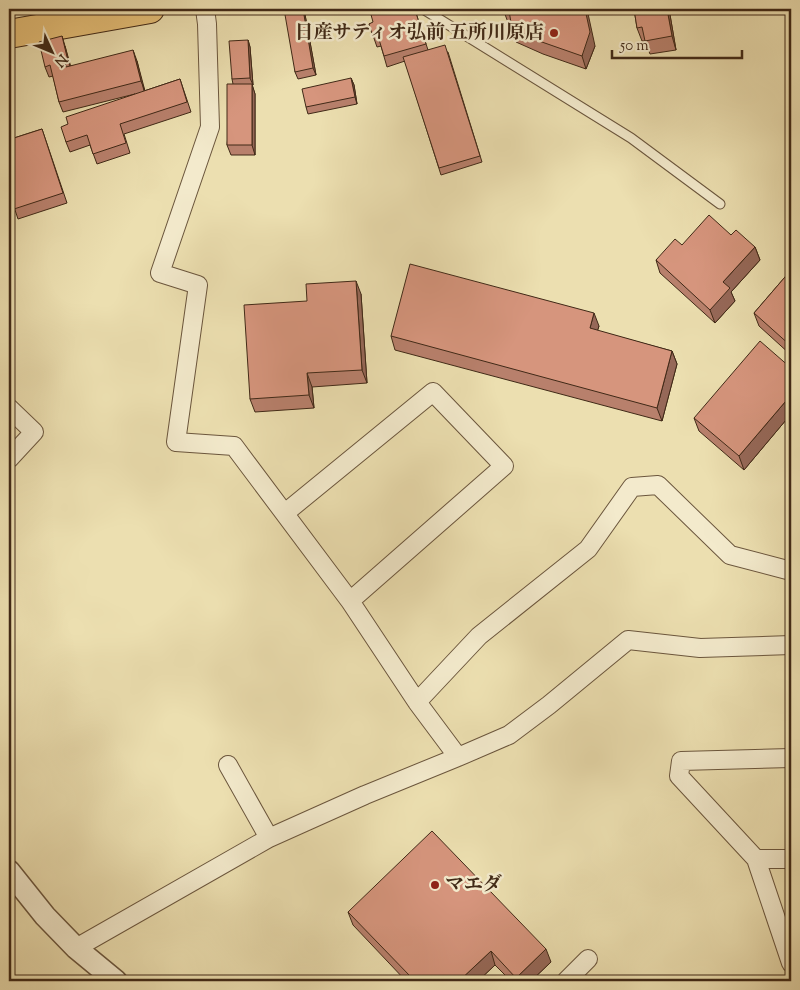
<svg xmlns="http://www.w3.org/2000/svg" width="800" height="990" viewBox="0 0 800 990" font-family="'Sorts Mill Goudy','Noto Serif JP',serif">
<style>
.lines{fill:none;stroke-linecap:round;stroke-linejoin:round}
.service-casing{stroke:#6b563d;stroke-width:11}
.minor-casing{stroke:#6b563d;stroke-width:20}
.tertiary-casing{stroke:#6b563d;stroke-width:24}
.trunk-casing{stroke:#402917;stroke-width:30}
.service{stroke:#f3eacc;stroke-width:9}
.minor{stroke:#f3eacc;stroke-width:18}
.tertiary{stroke:#f3eacc;stroke-width:21}
.trunk{stroke:#e6c078;stroke-width:28}
.wall{fill:#b8806c;stroke:#402917}
.shaded-wall{fill:#966858;stroke:#402917}
.building{fill:#d6957d;stroke:#402917}
.poi-dot{fill:#8f2418;stroke:#f3eacc;stroke-width:2}
.labels{text-anchor:middle;dominant-baseline:central;stroke-width:5;stroke-linejoin:round;paint-order:stroke}
.poi-label{font-size:19px;font-weight:bold;fill:#402917;stroke:#f3eacc;text-anchor:end}
</style>
<rect width="100%" height="100%" fill="#ecdfb0"/>
<filter id="stains"><feTurbulence type="fractalNoise" baseFrequency=".004" numOctaves="4"/><feColorMatrix values="0 0 0 0 .2 0 0 0 0 .09 0 0 0 0 .02 0 0 0 .5 -.17"/></filter>
<radialGradient id="worn" r=".72"><stop offset=".6" stop-color="#630" stop-opacity="0"/><stop offset="1" stop-color="#630" stop-opacity=".3"/></radialGradient>
<g class="lines">
<!-- service casing -->
<g class="service-casing">
<path id="service" d="M 423,9 L 631,138 L 720,204"/>
</g>
<!-- minor casing -->
<g class="minor-casing">
<path id="minor" d="M 205,9 L 207,24 L 210,127 L 160,273 L 198,285 L 176,442 L 234,446 L 350,601 L 417,702 L 458,757
M 9,408 L 34,432 L 9,459
M 285,513 L 433,392 L 504,466 L 350,601
M 417,702 L 479,636 L 588,549 L 632,487 L 658,485 L 730,555 L 791,571
M 791,758 L 681,761 L 679,776 L 756,859 L 791,963
M 228,765 L 269,838
M 756,859 L 791,859
M 76,948 L 269,838 L 365,795 L 458,757 L 509,735 L 549,705 L 628,640 L 700,648 L 791,645
M 566,981 L 588,959"/>
</g>
<!-- tertiary casing -->
<g class="tertiary-casing">
<path id="tertiary" d="M 9,871 L 45,916 L 76,948 L 116,981"/>
</g>
<!-- trunk casing -->
<g class="trunk-casing">
<path id="trunk" d="M 9,34 L 150,9"/>
</g>
<!-- service -->
<use href="#service" class="service"/>
<!-- minor -->
<use href="#minor" class="minor"/>
<!-- tertiary -->
<use href="#tertiary" class="tertiary"/>
<!-- trunk -->
<use href="#trunk" class="trunk"/>
</g>
<!-- wall -->
<path class="wall" d="M 304,9 L 316,75 L 298,79 L 295,72 Z
M 503,9 L 595,46 L 586,69 L 543,54 L 516,42 L 511,25 L 509,25 Z
M 634,9 L 669,9 L 676,50 L 650,54 L 645,41 L 642,41 L 637,28 Z
M 415,10 L 428,50 L 448,52 L 482,162 L 441,175 L 405,61 L 387,67 L 381,46 L 377,47 L 369,24 Z
M 248,40 L 250,47 L 253,85 L 252,85 L 255,94 L 255,155 L 231,155 L 227,145 L 233,84 L 232,79 Z
M 65,46 L 70,66 L 137,61 L 144,91 L 180,79 L 191,112 L 124,134 L 130,153 L 97,164 L 90,145 L 70,152 L 66,142 L 68,124 L 135,94 L 63,112 L 59,102 L 53,76 L 49,77 L 45,67 Z
M 351,78 L 354,85 L 357,104 L 308,114 L 306,107 Z
M 42,129 L 67,203 L 18,219 L 9,192 L 14,138 Z
M 731,235 L 755,247 L 760,260 L 731,292 L 735,301 L 715,323 L 660,273 L 656,260 L 682,245 Z
M 791,270 L 791,355 L 759,326 L 754,313 Z
M 361,294 L 367,383 L 312,387 L 314,408 L 255,412 L 250,399 L 307,301 Z
M 599,326 L 597,331 L 672,351 L 677,364 L 662,421 L 395,350 L 391,336 Z
M 791,368 L 791,414 L 744,470 L 699,431 L 694,418 Z
M 348,912 L 551,962 L 531,981 L 511,981 L 495,965 L 478,981 L 406,981 L 353,925 Z"/>
<!-- shaded-wall -->
<path class="shaded-wall" d="M 303,9 L 304,9 L 316,75 L 313,68 Z
M 585,9 L 587,9 L 595,46 L 586,69 L 582,56 Z
M 667,9 L 669,9 L 676,50 L 672,36 Z
M 62,36 L 65,46 L 72,71 L 68,61 Z
M 248,40 L 250,47 L 253,85 L 250,78 Z
M 133,50 L 137,61 L 145,91 L 141,81 Z
M 351,78 L 354,85 L 357,104 L 355,97 Z
M 252,84 L 255,94 L 255,155 L 252,145 Z
M 755,247 L 760,260 L 731,292 L 735,301 L 715,323 L 710,310 L 723,282 Z
M 356,281 L 361,294 L 367,383 L 362,370 Z
M 594,313 L 599,326 L 594,342 L 590,328 Z
M 672,351 L 677,364 L 662,421 L 657,408 Z
M 307,373 L 312,387 L 314,408 L 309,395 Z
M 791,395 L 791,414 L 744,470 L 739,456 Z
M 546,949 L 551,962 L 531,981 L 517,981 L 516,978 Z
M 491,951 L 495,965 L 478,981 L 459,981 Z"/>
<!-- building -->
<path class="building" d="M 284,9 L 303,9 L 313,68 L 295,72 Z
M 376,9 L 402,9 L 404,13 L 415,10 L 426,44 L 384,56 L 378,36 L 373,37 L 369,24 L 373,22 L 370,11 Z
M 503,9 L 585,9 L 590,32 L 582,56 L 539,41 L 512,28 L 509,11 L 504,12 Z
M 634,9 L 667,9 L 672,36 L 645,41 L 642,27 L 637,28 Z
M 62,36 L 68,61 L 65,62 L 66,67 L 133,50 L 141,81 L 59,102 L 50,65 L 45,67 L 39,42 Z
M 248,40 L 250,78 L 232,79 L 229,41 Z
M 445,45 L 480,156 L 439,168 L 403,57 Z
M 351,78 L 355,97 L 306,107 L 302,89 Z
M 180,79 L 187,102 L 120,124 L 126,143 L 93,154 L 87,135 L 66,142 L 61,127 L 68,124 L 66,117 Z
M 227,84 L 252,84 L 252,145 L 227,145 Z
M 42,129 L 63,193 L 14,209 L 9,192 L 9,135 L 12,134 L 14,138 Z
M 709,215 L 731,235 L 736,230 L 755,247 L 723,282 L 730,288 L 710,310 L 656,260 L 675,239 L 682,245 Z
M 410,264 L 594,313 L 590,328 L 672,351 L 657,408 L 391,336 Z
M 791,270 L 791,346 L 754,313 Z
M 356,281 L 362,370 L 307,373 L 309,395 L 250,399 L 244,305 L 307,301 L 306,284 Z
M 760,341 L 791,368 L 791,395 L 739,456 L 694,418 Z
M 432,831 L 546,949 L 516,978 L 491,951 L 459,981 L 407,981 L 405,980 L 410,976 L 348,912 Z"/>
<!-- markers -->
<g class="poi-dot">
<circle cx="554" cy="33" r="5"/>
<circle cx="435" cy="885" r="5"/>
</g>
<g class="labels">
<!-- poi labels -->
<g class="poi-label">
<text x="544" y="33">日産サティオ弘前 五所川原店</text>
<text x="445" y="885" text-anchor="start">マエダ</text>
</g>
</g>
<!-- margin -->
<rect width="800" height="990" fill="none" stroke="#ecdfb0" stroke-width="30"/>
<rect x="10" y="10" width="780" height="970" fill="none" stroke="#402917" stroke-width="2.5"/>
<rect x="15" y="15" width="770" height="960" fill="none" stroke="#402917"/>
<!-- north arrow -->
<g transform="translate(52 52) rotate(134)" stroke="#f3eacc" stroke-width="4" paint-order="stroke">
<path d="M0-4L9 19L0 12L-9 19Z" fill="#402917"/>
<text y="-8" font-size="14" font-weight="bold" text-anchor="middle" fill="#402917">N</text>
</g>
<!-- scale -->
<path d="M612 50v8h130v-8" fill="none" stroke="#402917" stroke-width="2.5"/>
<text x="620" y="50" font-size="15" fill="#402917" stroke="#f3eacc" stroke-width="4" paint-order="stroke">50 m</text>
<rect width="100%" height="100%" filter="url(#stains)"/>
<rect width="100%" height="100%" fill="url(#worn)"/>
</svg>
